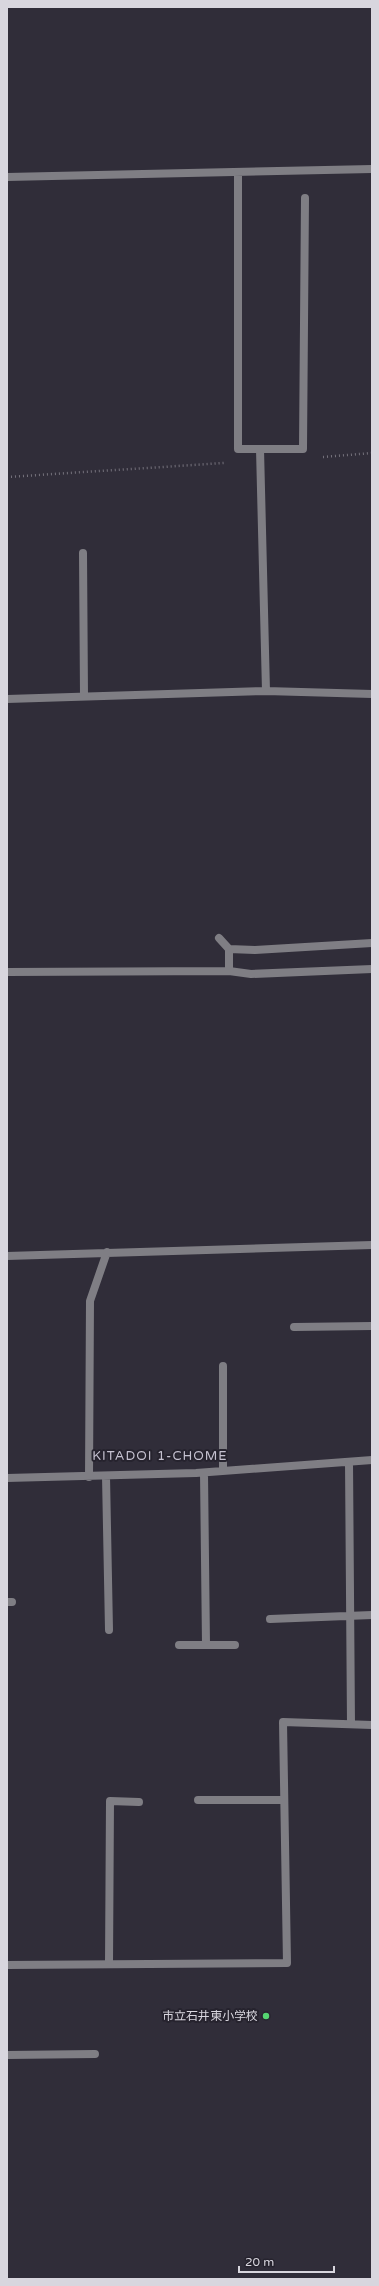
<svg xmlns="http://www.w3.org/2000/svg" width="379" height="2286" viewBox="0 0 379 2286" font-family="'Varela Round','Noto Sans JP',sans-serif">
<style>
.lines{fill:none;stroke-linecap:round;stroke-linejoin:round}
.path{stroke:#75727c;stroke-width:2.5;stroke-dasharray:1 3;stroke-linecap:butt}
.minor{stroke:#7f7e84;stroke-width:8}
.poi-dot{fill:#55d671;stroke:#26232e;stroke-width:1.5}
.labels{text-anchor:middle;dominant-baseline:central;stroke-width:4;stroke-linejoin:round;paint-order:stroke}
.poi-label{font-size:12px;fill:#d8d6de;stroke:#26232e;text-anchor:end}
.neighbourhood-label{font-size:13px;letter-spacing:1px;fill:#c5c1d0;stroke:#26232e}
</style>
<rect width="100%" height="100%" fill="#302d39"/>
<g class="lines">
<!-- path -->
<path class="path" d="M 323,457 L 372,453
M 7,477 L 224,463"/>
<!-- minor -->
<path class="minor" d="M 238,172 L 238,449 L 303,449 L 305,198
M 7,177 L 372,169
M 260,449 L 266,691
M 83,553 L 84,696
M 7,699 L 266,691 L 372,694
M 219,938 L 229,949 L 255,950 L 372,943
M 229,949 L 229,971
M 7,972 L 229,971 L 251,974 L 372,969
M 7,1256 L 372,1245
M 294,1327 L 372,1326
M 223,1366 L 223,1471
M 349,1462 L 351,1724
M 204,1473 L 206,1645
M 106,1476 L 109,1630
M 89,1477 L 90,1301 L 107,1252
M 7,1478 L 196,1473 L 372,1460
M 7,1602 L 12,1602
M 270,1619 L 372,1615
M 179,1645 L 235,1645
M 198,1800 L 284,1800
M 109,1964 L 110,1801 L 139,1802
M 7,1965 L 287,1963 L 283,1722 L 372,1725
M 7,2055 L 95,2054"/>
</g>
<!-- markers -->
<circle class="poi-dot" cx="266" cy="2016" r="4"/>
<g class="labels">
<!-- poi labels -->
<g class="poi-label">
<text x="258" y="2016">市立石井東小学校</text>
</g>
<!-- neighbourhood labels -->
<g class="neighbourhood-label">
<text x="160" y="1456">KITADOI 1-CHOME</text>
</g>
</g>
<!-- border -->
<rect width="379" height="2286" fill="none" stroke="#d8d6de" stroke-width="16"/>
<!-- scale -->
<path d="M239 2266v6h95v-6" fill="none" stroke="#d8d6de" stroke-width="2"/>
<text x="245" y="2266" font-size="12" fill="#d8d6de" stroke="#26232e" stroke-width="3" paint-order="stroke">20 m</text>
</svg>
